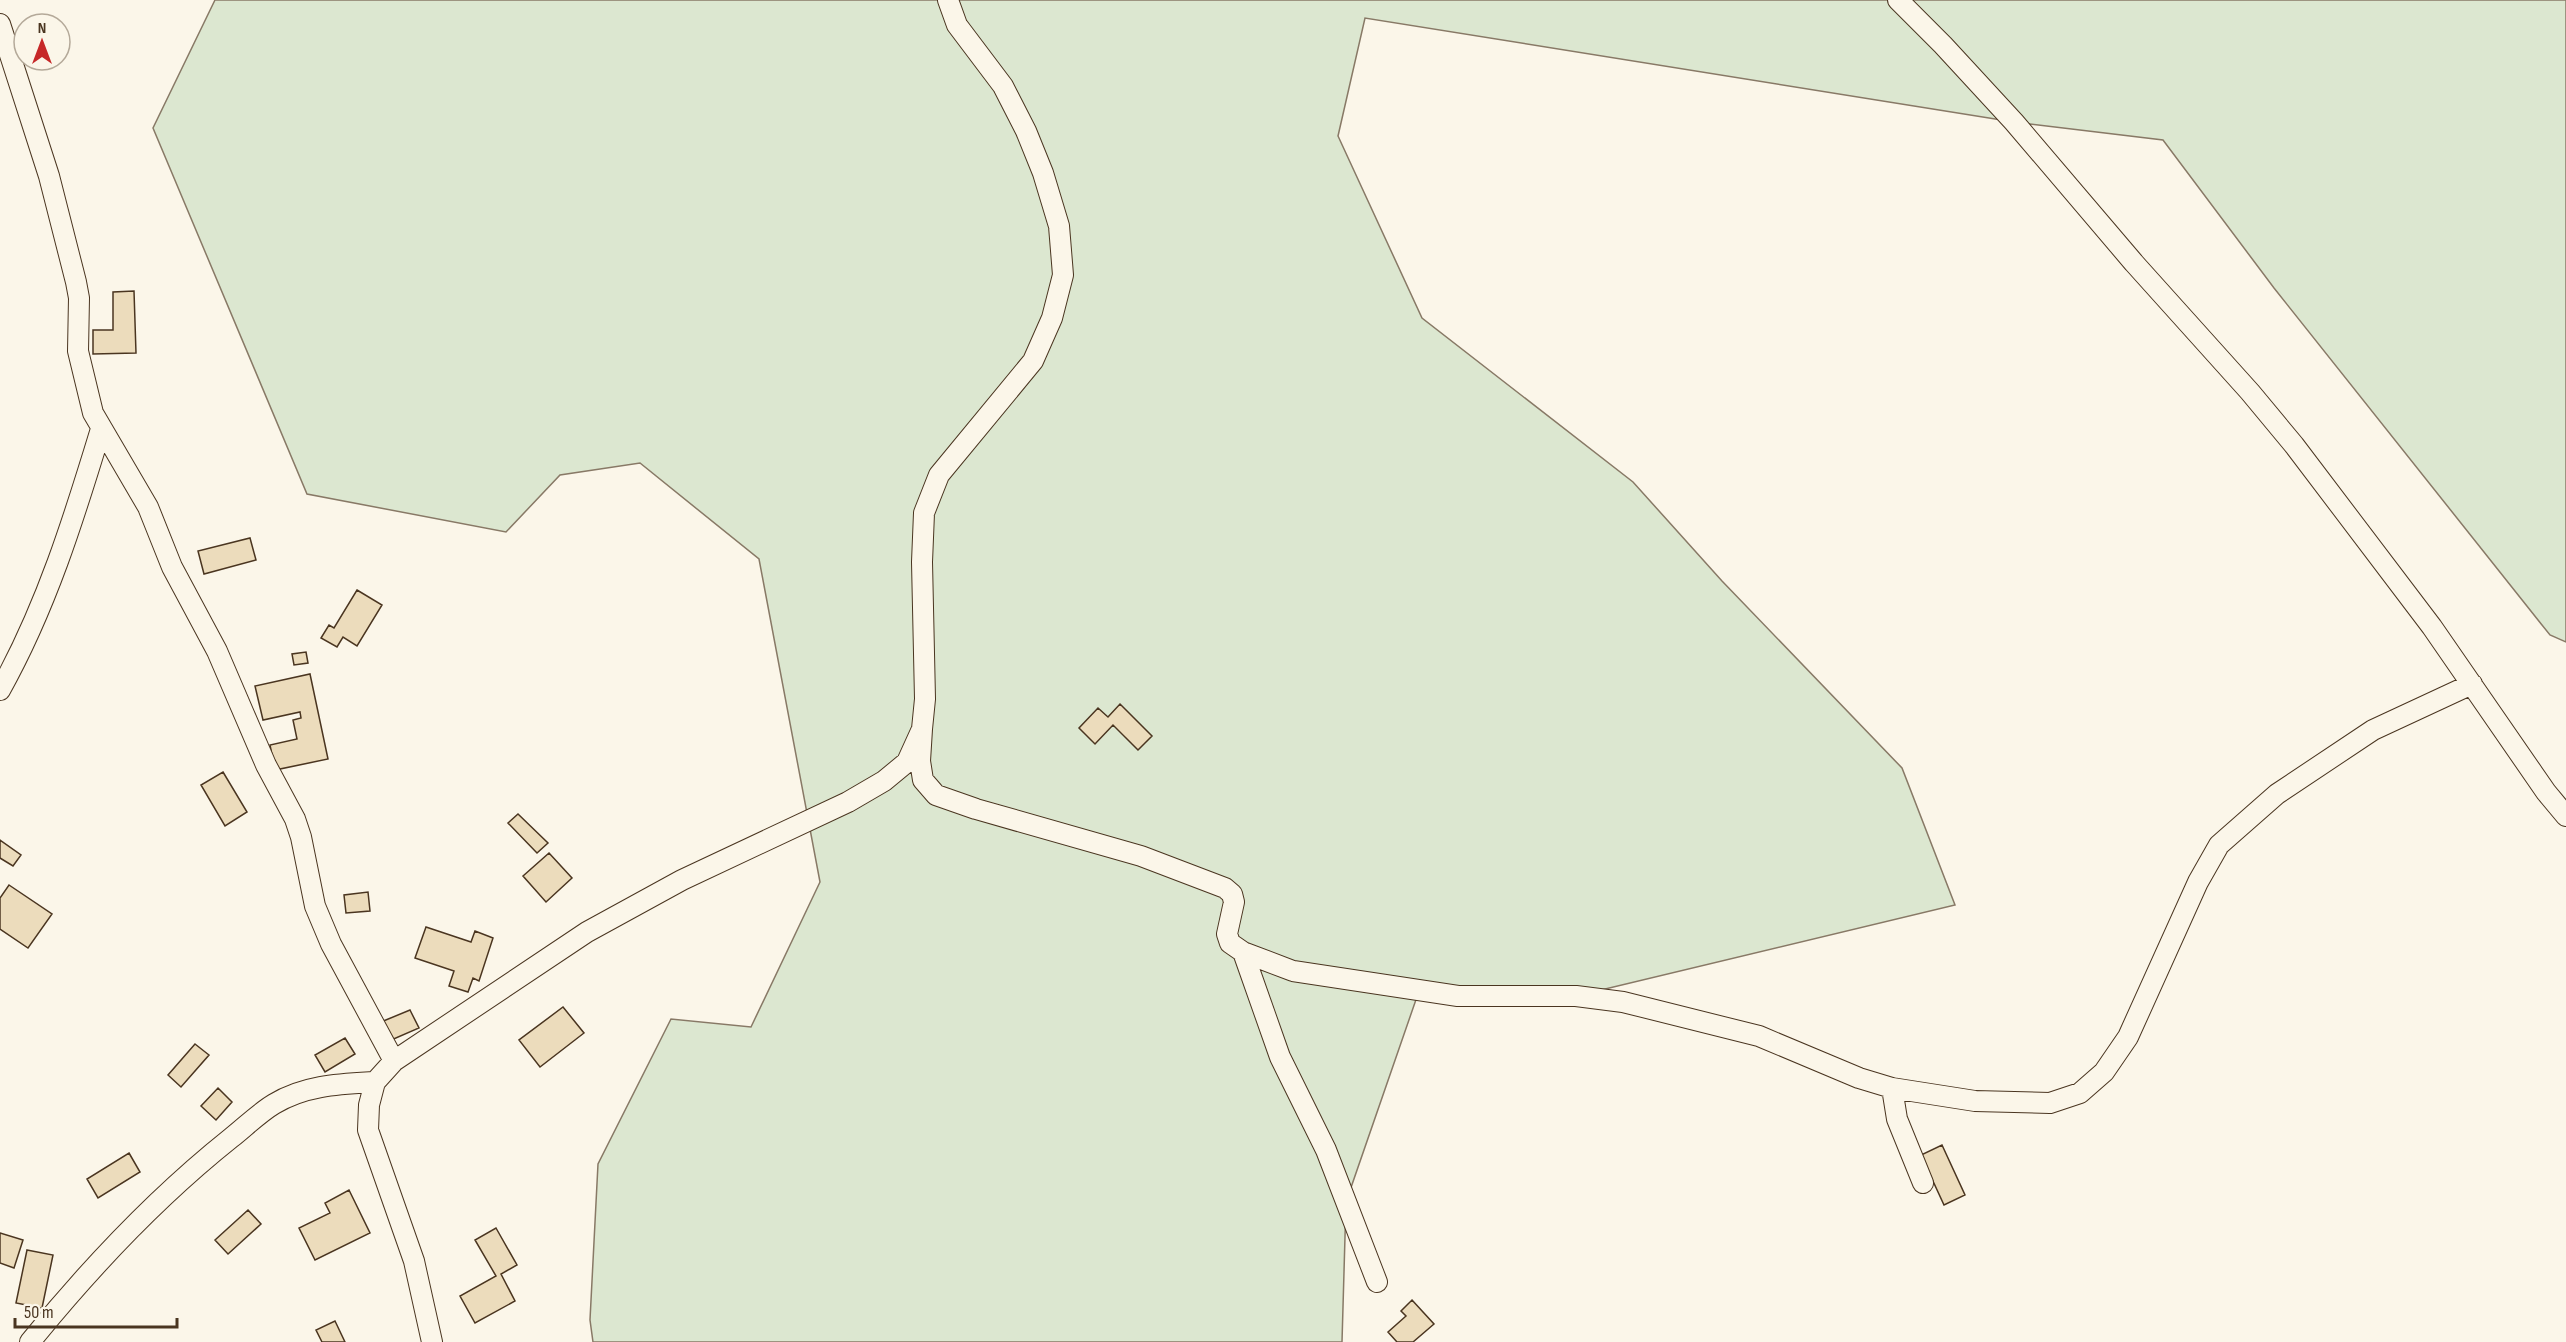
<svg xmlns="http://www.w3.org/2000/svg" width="2566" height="1342" viewBox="0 0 2566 1342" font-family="'Sofia Sans Condensed',sans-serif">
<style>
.green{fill:#dce7d0;stroke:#887966;stroke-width:1.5}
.building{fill:#ecdcbc;stroke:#4a3520;stroke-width:1.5}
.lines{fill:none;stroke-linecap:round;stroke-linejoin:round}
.minor-casing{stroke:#4a3520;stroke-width:22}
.minor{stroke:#fbf6e9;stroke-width:20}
</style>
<rect width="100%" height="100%" fill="#fbf6e9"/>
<!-- green -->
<path class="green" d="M 215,0 L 2566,0 L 2566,642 L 2550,635 L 2274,288 L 2163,140 L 2014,122 L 1365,18 L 1338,136 L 1422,318 L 1633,482 L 1722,581 L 1902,768 L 1955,905 L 1576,996 L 1420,988 L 1346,1202 L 1342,1342 L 593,1342 L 590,1320 L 598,1164 L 671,1019 L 751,1027 L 820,882 L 759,559 L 640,463 L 560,475 L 506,532 L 307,494 L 153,128 Z"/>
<!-- building -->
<path class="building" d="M 134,291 L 136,353 L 93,354 L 93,330 L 113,330 L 113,292 Z
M 250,538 L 256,560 L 204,574 L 198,551 Z
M 357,590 L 382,605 L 357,646 L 343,637 L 337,647 L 321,638 L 329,625 L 334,628 Z
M 306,652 L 308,663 L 294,665 L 292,654 Z
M 310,674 L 328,759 L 275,770 L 270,745 L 297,739 L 293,720 L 301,718 L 300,712 L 263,720 L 255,686 Z
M 1120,704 L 1152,736 L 1138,750 L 1113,725 L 1095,744 L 1079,728 L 1098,708 L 1108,717 Z
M 223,772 L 247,812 L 225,826 L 201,785 Z
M 518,814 L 548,843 L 537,853 L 508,823 Z
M 0,840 L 21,855 L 13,866 L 0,858 Z
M 549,853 L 572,878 L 546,902 L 523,876 Z
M 9,885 L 52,914 L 28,948 L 0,929 L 0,898 Z
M 368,892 L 370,911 L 346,913 L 344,895 Z
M 426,927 L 471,942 L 475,931 L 493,938 L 479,981 L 473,978 L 468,992 L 449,986 L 454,971 L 415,958 Z
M 563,1007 L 584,1033 L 540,1067 L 519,1040 Z
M 410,1010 L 419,1028 L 389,1041 L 381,1022 Z
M 345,1038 L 355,1054 L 325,1072 L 315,1055 Z
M 195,1044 L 209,1055 L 181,1087 L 168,1075 Z
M 218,1088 L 232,1102 L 216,1120 L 201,1106 Z
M 1942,1145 L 1965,1195 L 1944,1205 L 1921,1155 Z
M 129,1153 L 140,1172 L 98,1198 L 87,1179 Z
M 349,1190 L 370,1233 L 315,1260 L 299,1228 L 330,1213 L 325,1203 Z
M 248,1210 L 261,1224 L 228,1254 L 215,1240 Z
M 496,1228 L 517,1265 L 501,1274 L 515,1301 L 475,1323 L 460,1296 L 496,1276 L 475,1240 Z
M 0,1233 L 23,1240 L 14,1268 L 0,1263 Z
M 27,1250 L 53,1255 L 42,1308 L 16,1303 Z
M 1412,1300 L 1434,1324 L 1413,1342 L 1397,1342 L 1388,1332 L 1406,1316 L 1401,1311 Z
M 335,1321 L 345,1342 L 322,1342 L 316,1330 Z"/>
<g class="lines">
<!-- minor casing -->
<g class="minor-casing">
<path id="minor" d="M 1898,0 L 1943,45 L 2014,122 L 2134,263 L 2250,392 L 2294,445 L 2432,627 L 2546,792 L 2566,816
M 0,24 L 49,176 L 76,282 L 79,298 L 78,351 L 93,413 L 148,507 L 172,567 L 217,651 L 266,765 L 295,819 L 301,837 L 315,906 L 331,944 L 394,1061
M 0,690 C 46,608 74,518 101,429
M 922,729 L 920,761 L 923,780 L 936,795 L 976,809 L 1141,856 L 1225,888 L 1232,894 L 1234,902 L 1227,934 L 1230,943 L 1243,952 L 1293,971 L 1458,996 L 1576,996 L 1623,1002 L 1759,1036 L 1859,1078 L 1892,1088 L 1975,1101 L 2050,1103 L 2080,1093 L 2104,1072 L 2128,1037 L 2198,882 L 2219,845 L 2277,794 L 2373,730 L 2472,684
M 1243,952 L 1280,1057 L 1326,1150 L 1377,1282
M 1892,1088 L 1897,1119 L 1923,1183
M 30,1342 C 90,1268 157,1197 231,1138 C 245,1127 259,1113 274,1104 C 305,1085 340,1084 375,1082
M 432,1342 L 414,1261 L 368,1130 L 369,1105 L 375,1082 L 394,1061 L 587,932 L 682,880 L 848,802 L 884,781 L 907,762 L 922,729 L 925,699 L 922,562 L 924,513 L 939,475 L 1033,361 L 1052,318 L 1063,275 L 1059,226 L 1043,173 L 1026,131 L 1003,86 L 957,25 L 948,0"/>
</g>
<!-- minor -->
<use href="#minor" class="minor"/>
</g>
<!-- north arrow -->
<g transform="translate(42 42)"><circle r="28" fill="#fbf6e9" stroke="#b4a999" stroke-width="1.5"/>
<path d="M0-4.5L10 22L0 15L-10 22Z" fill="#c62828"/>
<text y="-9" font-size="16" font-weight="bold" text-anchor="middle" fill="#4a3520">N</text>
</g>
<!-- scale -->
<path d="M15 1318v9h162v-9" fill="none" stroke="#4a3520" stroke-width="3"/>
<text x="24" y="1318" font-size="18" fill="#4a3520" stroke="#fbf6e9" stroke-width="4.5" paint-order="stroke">50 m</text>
</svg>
